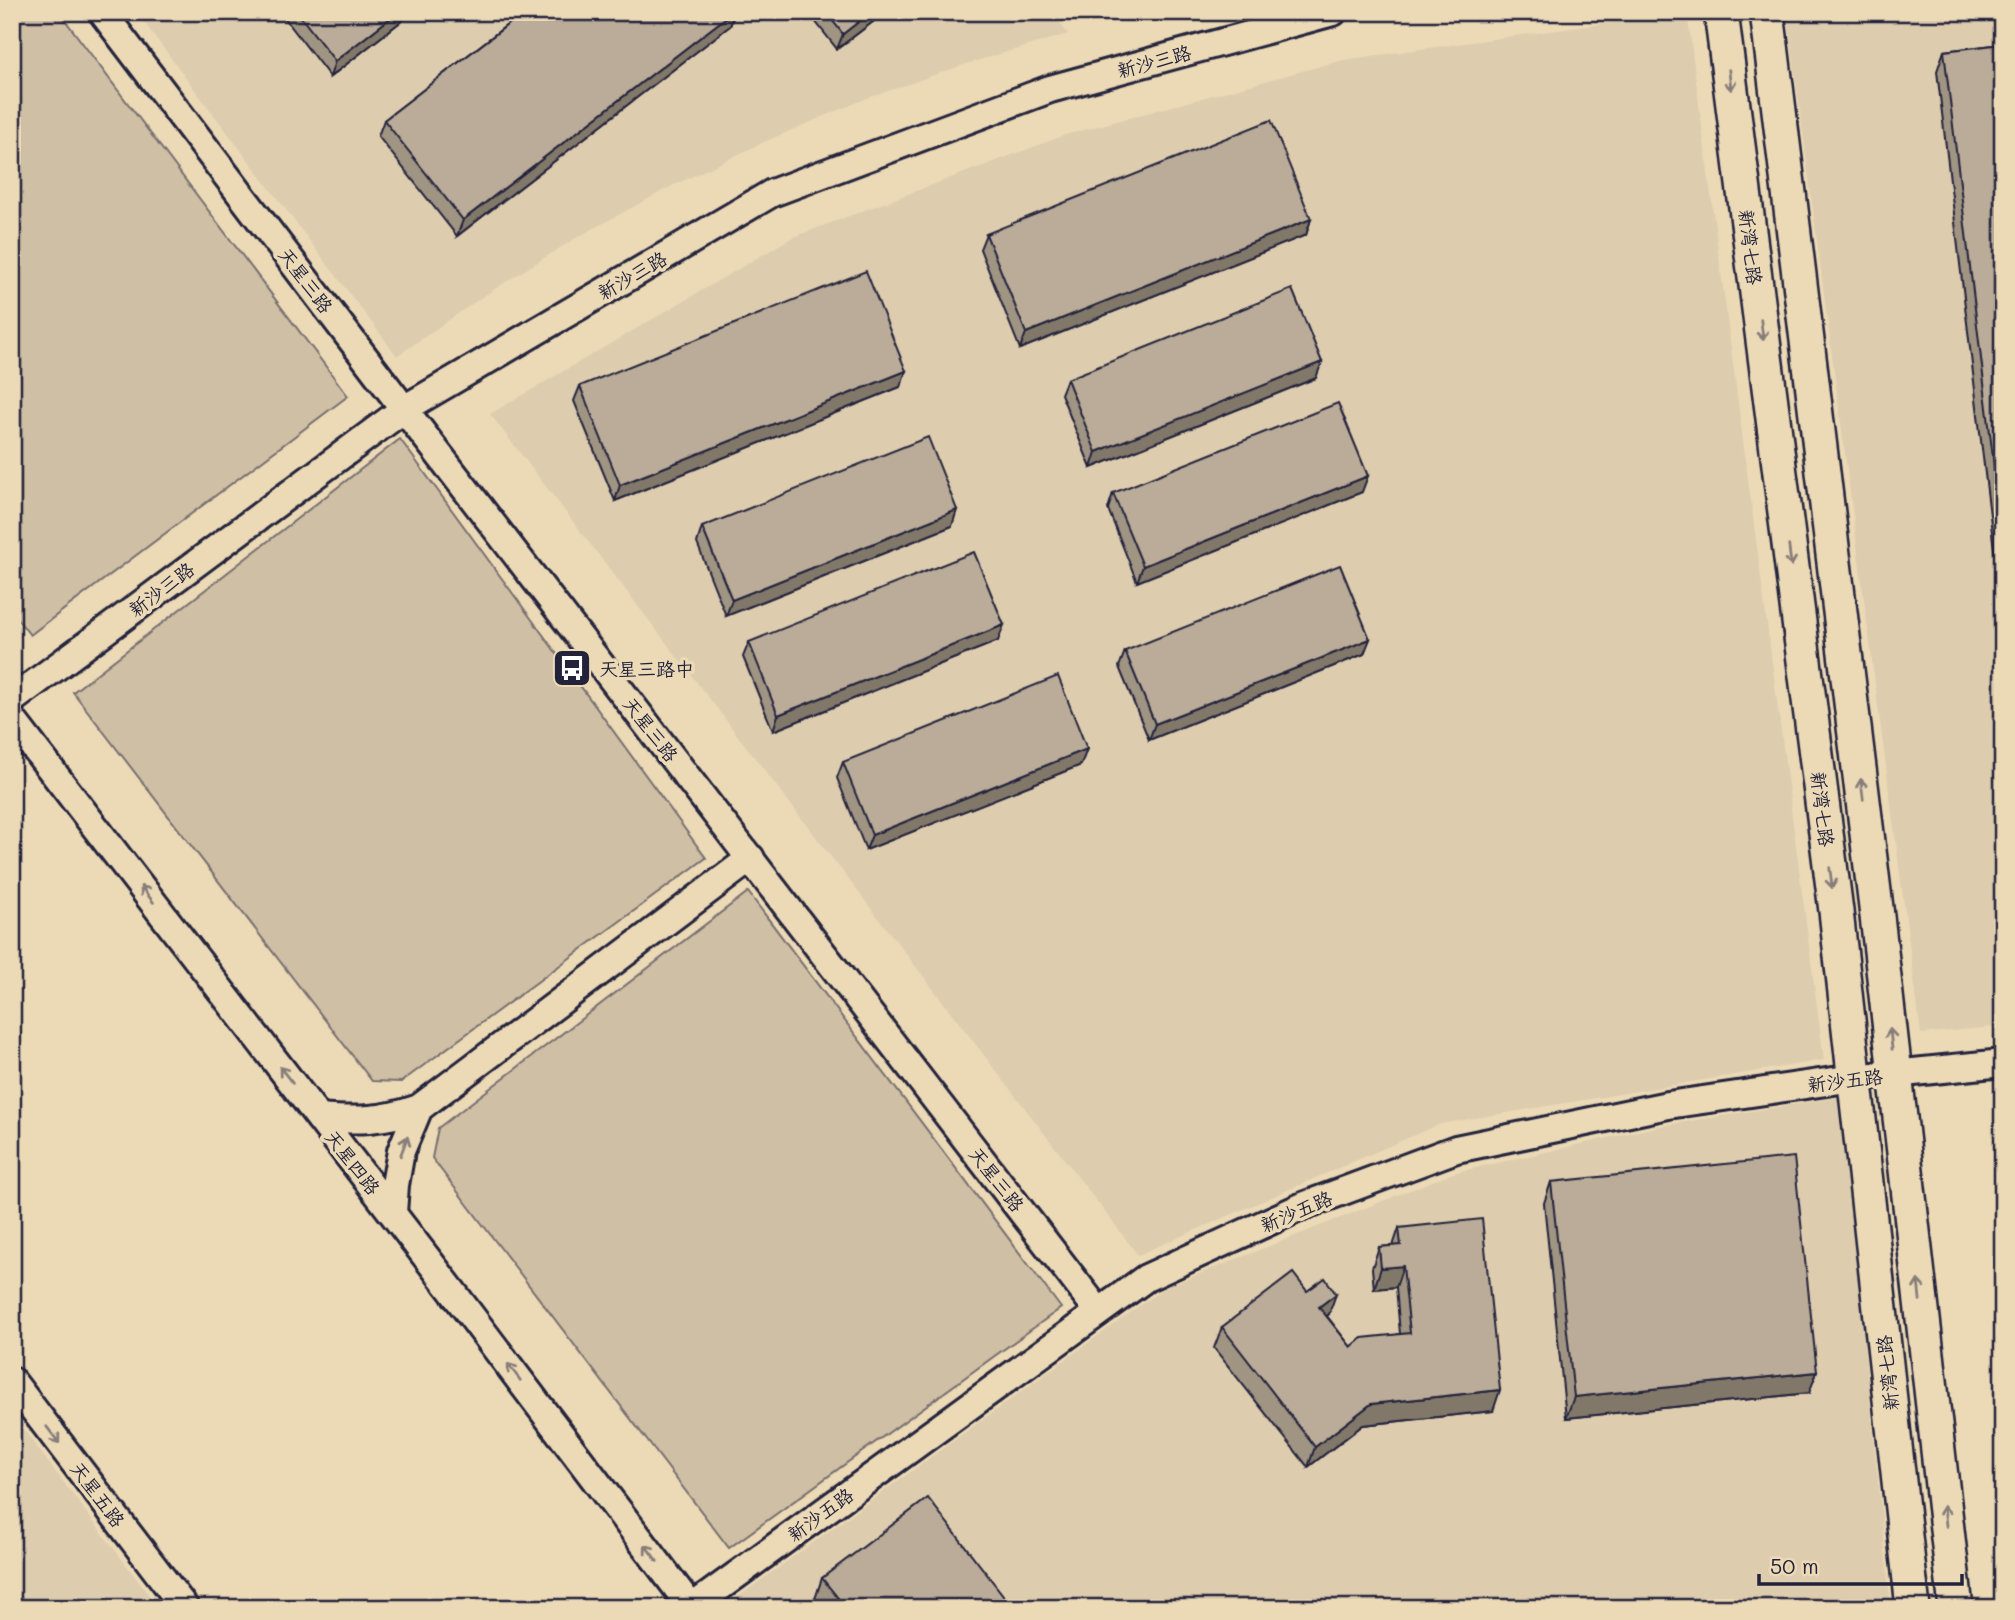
<svg xmlns="http://www.w3.org/2000/svg" width="2015" height="1620" viewBox="0 0 2015 1620" font-family="Mali,'LXGW WenKai TC',sans-serif">
<style>
.built{fill:#ddccae}
.green{fill:#cfbfa5;stroke:#787070;stroke-width:2}
.lines{fill:none;stroke-linecap:round;stroke-linejoin:round}
.minor-casing{stroke:#22223b;stroke-width:32}
.tertiary-casing{stroke:#22223b;stroke-width:38}
.minor{stroke:#ecdab7;stroke-width:26}
.tertiary{stroke:#ecdab7;stroke-width:33}
.wall{fill:#a09483;stroke:#22223b;stroke-width:2}
.shaded-wall{fill:#82786a;stroke:#22223b;stroke-width:2}
.building{fill:#baac98;stroke:#22223b;stroke-width:2}
.oneway{stroke:#877e79}
.labels{text-anchor:middle;dominant-baseline:central;stroke-width:7;stroke-linejoin:round;paint-order:stroke}
.street-label{font-size:19px;fill:#22223b;stroke:#ecdab7}
.poi-label{font-size:19px;fill:#22223b;stroke:#ecdab7;text-anchor:start}
</style>
<rect width="100%" height="100%" fill="#ecdab7"/>
<filter id="ink" filterUnits="userSpaceOnUse"><feTurbulence type="fractalNoise" baseFrequency=".0143" numOctaves="2"/><feDisplacementMap in="SourceGraphic" scale="14" xChannelSelector="R" yChannelSelector="G"/><feConvolveMatrix kernelMatrix="1 2 1 2 8 2 1 2 1" color-interpolation-filters="sRGB"/></filter>
<g filter="url(#ink)">
<!-- built -->
<path class="built" d="M 136,12 L 1052,12 L 1068,34 L 966,64 L 865,99 L 766,141 L 670,187 L 576,238 L 485,295 L 397,356 Z
M 1687,12 L 1824,1060 L 1440,1124 L 1138,1255 L 490,414 L 793,237 L 1065,135 L 1343,60 Z
M 1787,12 L 2003,12 L 2003,1026 L 1921,1034 Z
M 1839,1097 L 1891,1608 L 724,1607 L 1164,1288 L 1453,1173 L 1660,1126 Z
M 23,1429 L 159,1608 L 12,1608 L 12,1437 Z"/>
<!-- green -->
<path class="green" d="M 12,12 L 59,12 L 348,396 L 30,635 L 12,612 Z
M 400,439 L 706,858 L 401,1082 L 372,1081 L 73,692 Z
M 748,892 L 1061,1308 L 729,1548 L 432,1158 L 438,1128 Z"/>
<g class="lines">
<!-- minor casing -->
<g class="minor-casing">
<path id="minor" d="M 102,12 L 404,409 L 1099,1312
M 12,700 L 404,409 L 772,193 L 1050,89 L 1333,12
M 12,719 L 450,1288 L 692,1608
M 419,1108 L 751,858
M 319,1118 C 357,1121 382,1121 419,1108 L 401,1151 L 395,1185 L 393,1213
M 12,1381 L 185,1608
M 691,1608 L 1146,1278 L 1303,1206 L 1456,1149 L 1668,1105 L 1854,1078 L 2003,1063"/>
</g>
<!-- tertiary casing -->
<g class="tertiary-casing">
<path id="tertiary" d="M 1721,12 L 1836,911 L 1913,1608
M 1767,12 L 1877,916 L 1956,1608"/>
</g>
<!-- minor -->
<use href="#minor" class="minor"/>
<!-- tertiary -->
<use href="#tertiary" class="tertiary"/>
</g>
<!-- wall -->
<path class="wall" d="M 280,12 L 413,12 L 330,77 Z
M 524,12 L 735,12 L 730,26 L 457,236 L 378,136 L 384,120 Z
M 808,12 L 886,12 L 837,49 Z
M 2003,44 L 2003,625 L 1937,71 L 1944,51 Z
M 1311,219 L 1306,235 L 1020,349 L 980,249 L 986,234 Z
M 1316,378 L 1091,468 L 1061,394 L 1067,379 Z
M 580,386 L 900,387 L 615,501 L 574,401 Z
M 1362,492 L 1137,582 L 1108,509 L 1113,493 Z
M 952,526 L 726,616 L 697,543 L 702,527 Z
M 998,641 L 773,731 L 743,657 L 749,642 Z
M 1125,651 L 1364,654 L 1149,740 L 1119,667 Z
M 843,762 L 1081,765 L 866,850 L 837,778 Z
M 1551,1182 L 1809,1393 L 1566,1418 L 1544,1203 Z
M 1399,1228 L 1493,1411 L 1363,1425 L 1308,1467 L 1214,1348 L 1222,1327 L 1307,1291 L 1329,1314 L 1327,1316 L 1351,1347 L 1400,1334 L 1396,1287 L 1374,1289 L 1372,1268 L 1379,1247 L 1393,1246 Z
M 822,1578 L 1013,1608 L 822,1608 L 815,1599 Z"/>
<!-- shaded-wall -->
<path class="shaded-wall" d="M 398,12 L 413,12 L 330,77 L 335,61 Z
M 733,12 L 735,12 L 730,26 L 457,236 L 463,220 Z
M 871,12 L 886,12 L 837,49 L 843,34 Z
M 1311,219 L 1306,235 L 1020,349 L 1026,333 Z
M 1322,362 L 1316,378 L 1091,468 L 1096,452 Z
M 906,371 L 900,387 L 615,501 L 620,485 Z
M 1368,476 L 1362,492 L 1137,582 L 1143,566 Z
M 957,510 L 952,526 L 726,616 L 732,600 Z
M 1004,625 L 998,641 L 773,731 L 778,715 Z
M 1370,639 L 1364,654 L 1149,740 L 1155,724 Z
M 1087,749 L 1081,765 L 866,850 L 872,835 Z
M 1403,1266 L 1396,1287 L 1374,1289 L 1381,1268 Z
M 1336,1294 L 1329,1314 L 1312,1328 L 1319,1307 Z
M 1817,1372 L 1809,1393 L 1566,1418 L 1574,1397 Z
M 1500,1390 L 1493,1411 L 1363,1425 L 1308,1467 L 1315,1447 L 1371,1404 Z"/>
<!-- building -->
<path class="building" d="M 297,12 L 398,12 L 335,61 Z
M 524,12 L 733,12 L 463,220 L 384,120 Z
M 826,12 L 871,12 L 843,34 Z
M 2003,44 L 2003,541 L 1944,51 Z
M 1271,120 L 1311,219 L 1026,333 L 986,234 Z
M 866,271 L 906,371 L 620,485 L 580,386 Z
M 1292,289 L 1322,362 L 1096,452 L 1067,379 Z
M 1338,403 L 1368,476 L 1143,566 L 1113,493 Z
M 928,437 L 957,510 L 732,600 L 702,527 Z
M 974,552 L 1004,625 L 778,715 L 749,642 Z
M 1340,565 L 1370,639 L 1155,724 L 1125,651 Z
M 1058,676 L 1087,749 L 872,835 L 843,762 Z
M 1794,1157 L 1817,1372 L 1574,1397 L 1551,1182 Z
M 1482,1219 L 1500,1390 L 1371,1404 L 1315,1447 L 1222,1327 L 1293,1273 L 1307,1291 L 1325,1278 L 1336,1294 L 1319,1307 L 1351,1347 L 1362,1338 L 1410,1333 L 1403,1266 L 1381,1268 L 1379,1247 L 1401,1245 L 1399,1228 Z
M 928,1498 L 1013,1608 L 836,1608 L 842,1603 L 822,1578 Z"/>
<!-- one-way arrows -->
<defs><path id="oneway-shaft" d="M-6 0H5M1.5-3L5.5 0L1.5 3" fill="none" stroke-width="1.6" stroke-linecap="round" stroke-linejoin="round" transform="scale(1.75)"/></defs>
<g class="oneway">
<use href="#oneway-shaft" transform="translate(1730 80) rotate(83)"/>
<use href="#oneway-shaft" transform="translate(1762 330) rotate(83)"/>
<use href="#oneway-shaft" transform="translate(1790 556) rotate(83)"/>
<use href="#oneway-shaft" transform="translate(1862 789) rotate(-97)"/>
<use href="#oneway-shaft" transform="translate(1831 878) rotate(83)"/>
<use href="#oneway-shaft" transform="translate(147 894) rotate(-128)"/>
<use href="#oneway-shaft" transform="translate(1891 1039) rotate(-96)"/>
<use href="#oneway-shaft" transform="translate(286 1075) rotate(-128)"/>
<use href="#oneway-shaft" transform="translate(404 1146) rotate(-70)"/>
<use href="#oneway-shaft" transform="translate(1919 1290) rotate(-96)"/>
<use href="#oneway-shaft" transform="translate(514 1372) rotate(-127)"/>
<use href="#oneway-shaft" transform="translate(53 1435) rotate(53)"/>
<use href="#oneway-shaft" transform="translate(1945 1516) rotate(-96)"/>
<use href="#oneway-shaft" transform="translate(651 1553) rotate(-127)"/>
</g>
</g>
<!-- icons -->
<defs>
<g id="bus-square" transform="scale(2.0125)"><rect x="-9" y="-9" width="18" height="18" rx="4" fill="#22223b" stroke="#ecdab7"/><path d="M-5-6H5V4H4V6H2V4H-2V6H-4V4H-5ZM-3.5-4V0h7V-4ZM-3.5 1.2v1.5H-2V1.2ZM2 1.2v1.5H3.5V1.2Z" fill="#fff"/></g>
</defs>
<g fill-rule="evenodd">
<use href="#bus-square" x="572" y="668"/>
</g>
<g class="labels">
<!-- street labels -->
<g class="street-label">
<text transform="translate(1154 61) rotate(-15)">新沙三路</text>
<text transform="translate(1751 247) rotate(83)">新湾七路</text>
<text transform="translate(632 275) rotate(-30)">新沙三路</text>
<text transform="translate(306 280) rotate(53)">天星三路</text>
<text transform="translate(161 589) rotate(-37)">新沙三路</text>
<text transform="translate(651 729) rotate(52)">天星三路</text>
<text transform="translate(1823 809) rotate(83)">新湾七路</text>
<text transform="translate(1845 1080) rotate(-7)">新沙五路</text>
<text transform="translate(353 1162) rotate(52)">天星四路</text>
<text transform="translate(997 1179) rotate(52)">天星三路</text>
<text transform="translate(1296 1211) rotate(-23)">新沙五路</text>
<text transform="translate(1887 1373) rotate(-96)">新湾七路</text>
<text transform="translate(98 1494) rotate(53)">天星五路</text>
<text transform="translate(820 1514) rotate(-36)">新沙五路</text>
</g>
<!-- poi labels -->
<g class="poi-label">
<text x="599" y="668">天星三路中</text>
</g>
</g>
<!-- margin -->
<rect width="2015" height="1620" fill="none" stroke="#ecdab7" stroke-width="42"/>
<rect x="21" y="21" width="1973" height="1578" fill="none" stroke="#22223b" stroke-width="2.5" filter="url(#ink)"/>
<!-- scale -->
<path d="M1759 1574v10h203v-10" fill="none" stroke="#22223b" stroke-width="3.5"/>
<text x="1770" y="1574" font-size="21" fill="#22223b" stroke="#ecdab7" stroke-width="5" paint-order="stroke">50 m</text>
</svg>
